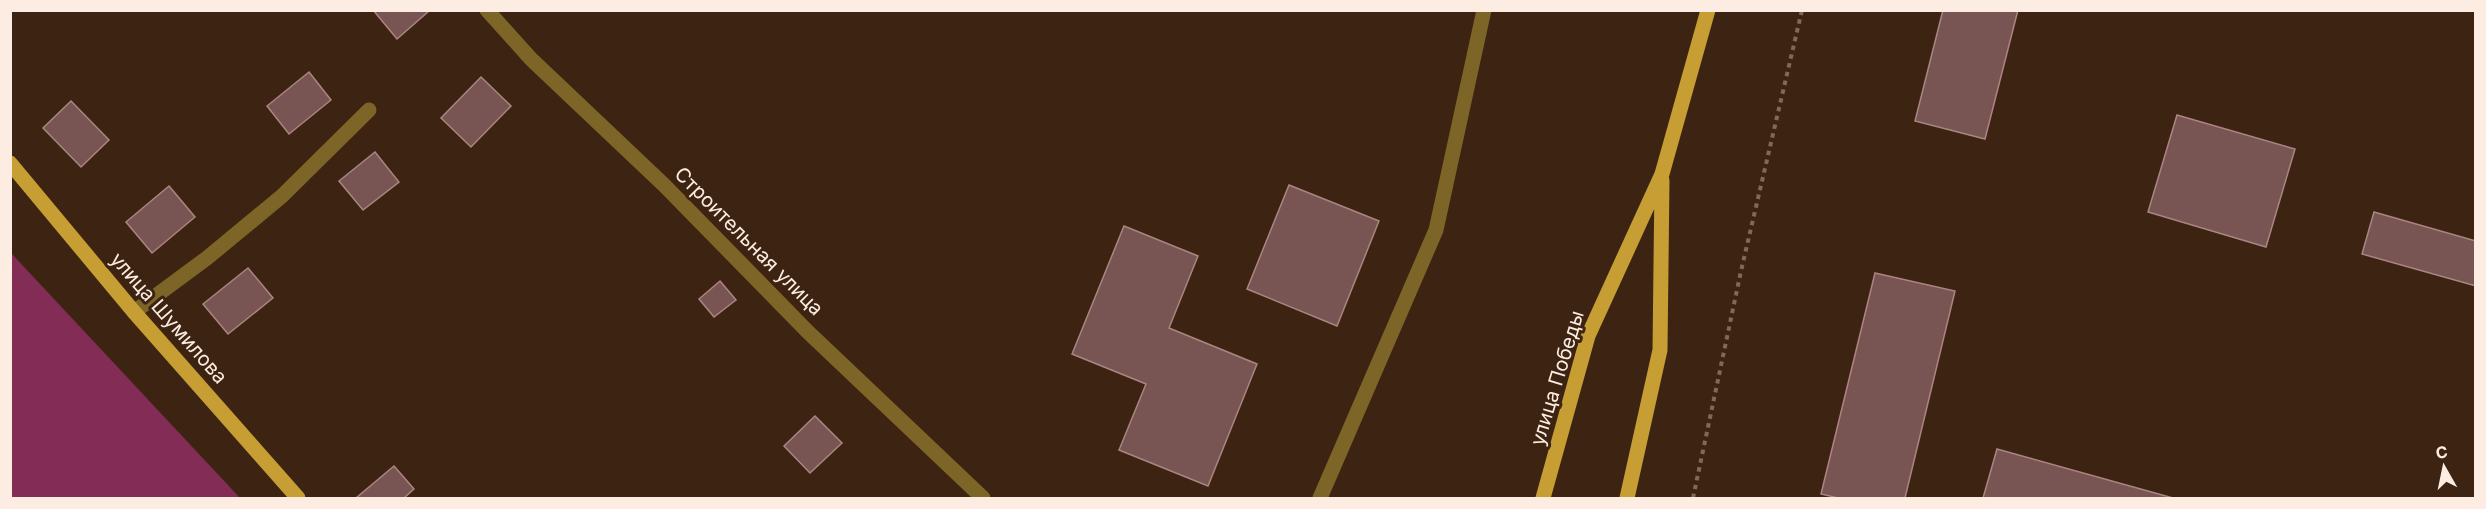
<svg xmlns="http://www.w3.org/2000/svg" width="2486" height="509" viewBox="0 0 2486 509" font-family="Inter,sans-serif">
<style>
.green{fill:#832c56}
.building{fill:#785552;stroke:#ab8582;stroke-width:1.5}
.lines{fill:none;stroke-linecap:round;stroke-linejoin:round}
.path{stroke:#80695a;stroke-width:4;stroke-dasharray:4.5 4.5;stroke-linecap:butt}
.service{stroke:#7d6427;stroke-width:15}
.minor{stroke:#7d6427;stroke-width:15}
.primary{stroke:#c79e34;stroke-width:15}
.labels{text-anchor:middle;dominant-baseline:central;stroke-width:6;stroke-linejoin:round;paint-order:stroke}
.street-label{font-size:20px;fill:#fdece1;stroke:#3d2412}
</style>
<rect width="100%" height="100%" fill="#3d2412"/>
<!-- green -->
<path class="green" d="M 10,253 L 11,253 L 240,498 L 11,498 Z"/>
<!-- building -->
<path class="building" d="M 373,10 L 428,10 L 429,11 L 397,39 Z
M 1943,10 L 2018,10 L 1985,139 L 1915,121 Z
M 309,72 L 331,100 L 289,134 L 267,106 Z
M 481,77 L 511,106 L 471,147 L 441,118 Z
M 71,101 L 109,140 L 81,167 L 43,128 Z
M 2177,115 L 2295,149 L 2266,247 L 2148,212 Z
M 375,152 L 399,182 L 363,210 L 339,181 Z
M 1289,185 L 1379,221 L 1337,326 L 1247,289 Z
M 169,186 L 195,217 L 152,253 L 126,222 Z
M 2374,212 L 2476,241 L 2476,286 L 2362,254 Z
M 1124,226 L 1198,256 L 1169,328 L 1257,364 L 1208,486 L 1119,450 L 1146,384 L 1072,354 Z
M 248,268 L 273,298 L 228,334 L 203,304 Z
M 1875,273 L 1955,291 L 1905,498 L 1838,498 L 1821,494 Z
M 720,281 L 736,300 L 714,317 L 699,299 Z
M 815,416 L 842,443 L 810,473 L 784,446 Z
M 1997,449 L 2173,498 L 1983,498 Z
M 394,466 L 414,489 L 404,498 L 356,498 Z"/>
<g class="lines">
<!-- path -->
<path class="path" d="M 1693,498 L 1741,271 L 1802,10"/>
<!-- service -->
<path class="service" d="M 1320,498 L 1436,230 L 1484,10"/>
<!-- minor -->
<path class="minor" d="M 487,10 L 531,59 L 664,185 L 808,332 L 983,498
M 134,312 L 207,258 L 282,196 L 369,110"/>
<!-- primary -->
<path class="primary" d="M 10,163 L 134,312 L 298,498
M 1543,498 L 1588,336 L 1662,174 L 1708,10
M 1627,498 L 1660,350 L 1662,180"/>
</g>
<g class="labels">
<!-- street labels -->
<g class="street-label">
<text transform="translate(749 241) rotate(45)">Строительная улица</text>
<text transform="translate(169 318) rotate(49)">улица Шумилова</text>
<text transform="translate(1557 378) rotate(-73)">улица Победы</text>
</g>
</g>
<!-- border -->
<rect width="2486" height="509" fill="none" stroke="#fdece1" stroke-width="24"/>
<!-- north arrow -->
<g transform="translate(2444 467) rotate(351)" stroke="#3d2412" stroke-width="4.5" paint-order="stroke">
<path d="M0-4.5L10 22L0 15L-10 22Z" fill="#fdece1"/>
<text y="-9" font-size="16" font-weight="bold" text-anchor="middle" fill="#fdece1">С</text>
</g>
</svg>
